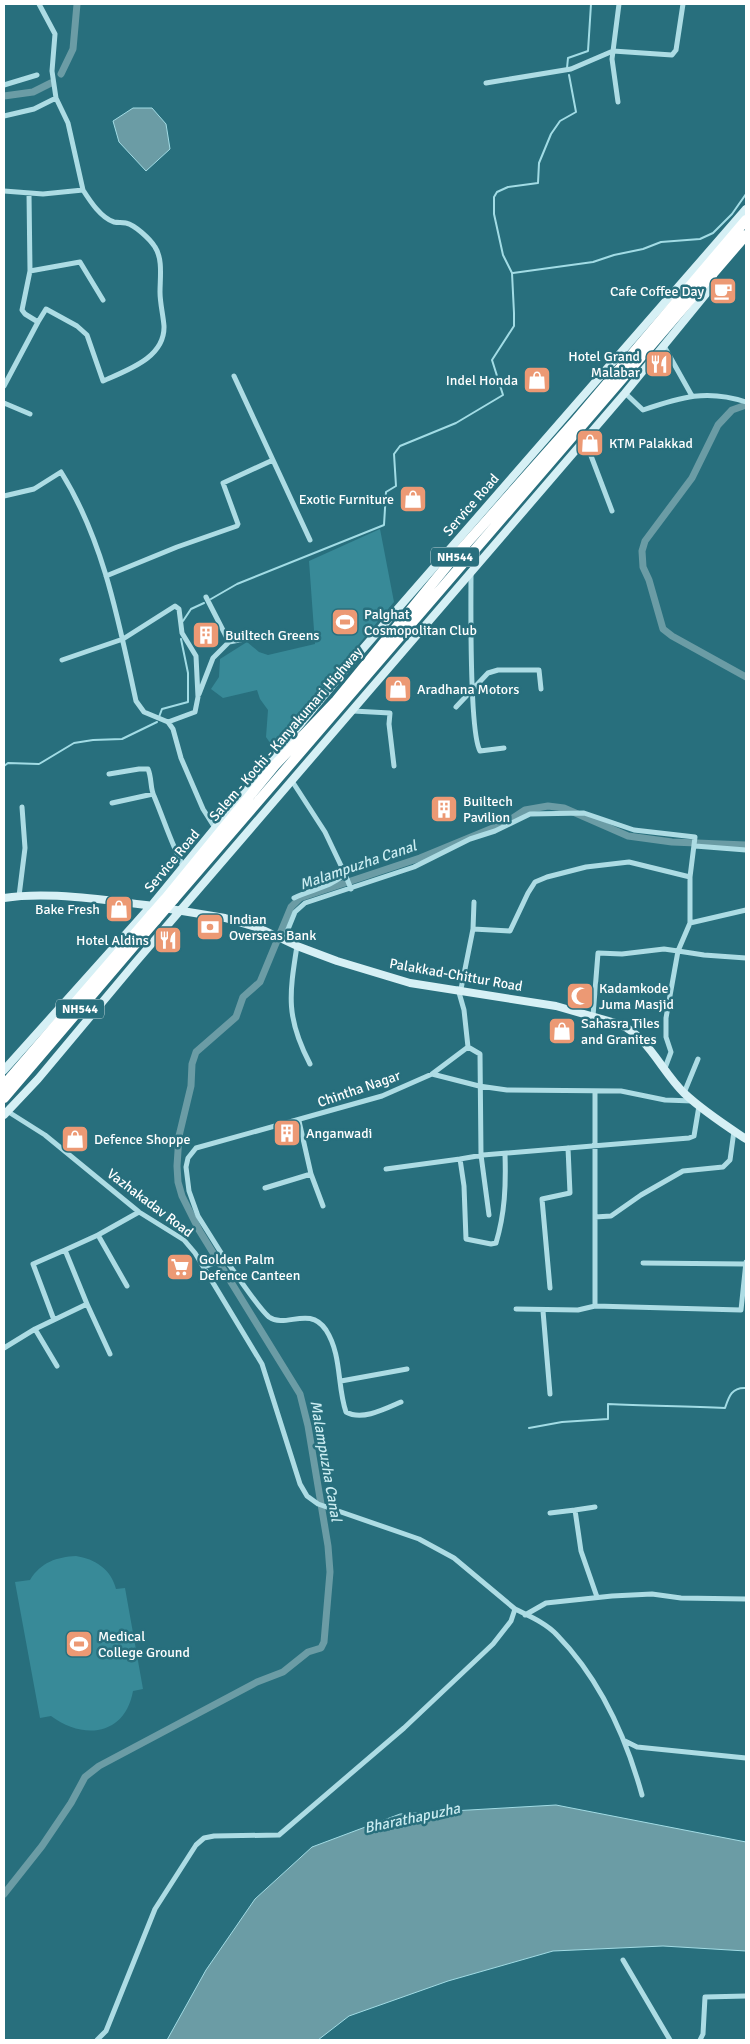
<svg xmlns="http://www.w3.org/2000/svg" width="750" height="2044" viewBox="0 0 750 2044" font-family="Signika,sans-serif">
<style>
.green{fill:#388a98}
.water{fill:#6b9ca5;stroke:#a2dce5}
.lines{fill:none;stroke-linecap:round;stroke-linejoin:round}
.stream{stroke:#a2dce5;stroke-width:2}
.canal{stroke:#6b9ca5;stroke-width:7}
.street{stroke:#addce4;stroke-width:5}
.secondary{stroke:#d6f0f5;stroke-width:8}
.highway{stroke:#fff;stroke-width:10}
.highway-bridge{stroke:#fff;stroke-width:10}
.labels{text-anchor:middle;dominant-baseline:central;stroke-width:5;stroke-linejoin:round;paint-order:stroke}
.shield{fill:#286f7d;stroke:#bed4d8;stroke-width:1}
.shield-label{font-size:12px;font-weight:bold;fill:#fff}
.poi-label{font-size:14px;fill:#fff;stroke:#286f7d;text-anchor:start}
.street-label{font-size:14px;fill:#fff;stroke:#286f7d}
.water-label{font-size:15px;font-style:italic;fill:#caecf1;stroke:#286f7d}
</style>
<rect width="100%" height="100%" fill="#286f7d"/>
<!-- green -->
<path class="green" d="M 380,529 L 394,602 L 273,747 L 266,737 L 268,710 L 260,699 L 257,690 L 223,698 L 211,689 L 219,677 L 220,659 L 247,642 L 259,652 L 268,655 L 315,644 L 309,561 Z
M 76,1556 C 95,1559 111,1569 116,1589 L 125,1588 L 143,1689 L 133,1691 C 125,1736 83,1740 51,1716 L 40,1718 L 15,1582 L 30,1580 C 41,1562 57,1557 76,1556 Z"/>
<!-- water -->
<path class="water" d="M 133,108 L 152,108 L 166,124 L 170,149 L 146,171 L 119,142 L 113,121 Z
M 556,1805 L 746,1842 L 746,1951 L 663,1946 L 553,1951 L 448,1981 L 349,2016 L 318,2040 L 167,2040 L 206,1970 L 255,1899 L 312,1847 L 400,1814 Z"/>
<g class="lines">
<!-- stream -->
<path class="stream" d="M 567,68 L 568,58 L 588,51 L 591,4
M 513,273 L 593,262 L 614,255 L 643,249 L 661,242 L 700,239 L 713,233 L 732,214 L 746,194
M 211,599 L 237,584 L 384,525 L 386,492 L 396,486 L 394,454 L 400,446 L 456,423 L 503,395 L 492,360 L 514,326 L 514,313 L 512,273 L 503,255 L 494,214 L 494,197 L 497,192 L 508,187 L 538,183 L 539,163 L 551,134 L 560,121 L 576,112 L 569,75
M 183,621 L 191,609 L 204,603
M 159,717 L 162,709 L 188,702 L 188,673 L 181,639
M 4,766 L 8,763 L 39,764 L 74,743 L 93,740 L 122,739 L 157,722
M 529,1428 L 562,1422 L 608,1419 L 608,1404 C 648,1406 685,1406 725,1408 C 729,1396 732,1387 746,1388"/>
<!-- canal -->
<path class="canal" d="M 61,74 L 73,49 L 77,4
M 4,96 L 33,92 L 51,83
M 746,405 L 732,410 L 718,425 L 692,478 L 645,541 L 642,551 L 643,567 L 649,580 L 663,629 L 672,636 L 746,677
M 4,1894 L 42,1846 L 71,1803 L 85,1777 L 99,1766 L 257,1682 L 283,1672 L 308,1652 L 321,1648 L 324,1642 L 330,1572 L 328,1546 L 308,1426 L 300,1394 L 199,1230 L 182,1196 L 178,1182 L 177,1166 L 179,1136 L 191,1086 L 192,1064 L 196,1052 L 236,1017 L 243,997 L 260,982 L 291,907 L 300,898 L 420,858 L 505,823 L 525,810 L 548,806 L 564,808 L 628,836 L 672,842 L 746,845"/>
<!-- street -->
<path class="street" d="M 39,4 L 55,34 L 52,71 L 56,98 L 68,123 L 83,190
M 486,83 L 571,69 L 613,51 L 672,55 L 676,50 L 683,4
M 4,85 L 37,75
M 618,102 L 612,59 L 619,4
M 4,116 L 34,109 L 56,98
M 4,191 L 43,194 L 83,190 C 90,201 101,218 114,222 C 118,223 122,222 126,223 C 135,225 150,239 155,247 C 163,259 160,278 160,292 C 160,303 163,314 164,326 C 165,358 127,370 103,381 L 87,335 L 77,326 L 46,309 L 38,322
M 30,271 L 80,262 L 103,300
M 664,346 L 692,396
M 234,376 L 310,540
M 4,386 L 38,322 L 25,314 L 22,310 L 30,271 L 29,193
M 625,393 L 643,410 C 681,397 707,389 746,402
M 4,403 L 30,414
M 585,440 L 612,511
M 4,496 L 34,489 L 61,472 C 104,541 119,623 136,701 L 144,712 L 168,722 L 173,729 L 181,758 L 203,809 L 215,828
M 471,573 C 471,603 469,732 480,751 L 504,748
M 106,576 L 177,547 L 237,526 L 238,524 L 223,483 L 273,460
M 206,597 L 229,642
M 62,660 L 123,639 L 175,606 L 179,609 L 182,633 L 196,656 L 198,697 L 195,712 L 168,722
M 199,694 L 213,658 L 229,642 L 250,638
M 456,707 L 488,673 L 498,670 L 539,670 L 541,689
M 353,711 L 390,713 L 389,724 L 394,766
M 109,774 L 139,769 L 148,769 C 152,778 150,788 154,796 C 164,820 171,843 183,866
M 292,781 L 325,832 L 345,874 C 330,888 312,889 294,898
M 112,803 L 153,794
M 695,846 L 746,850
M 345,874 L 351,889
M 19,896 L 25,848 L 22,807
M 690,923 L 746,910
M 473,929 L 510,931 L 528,893 L 535,882 L 547,877 L 586,867 L 629,862 L 690,877
M 284,939 L 295,912 L 305,903 L 414,867 L 470,839 L 495,831 L 530,814 L 584,813 L 634,830 L 695,837 L 690,877 L 690,923 L 678,951 L 664,949 L 622,954 L 598,953 L 593,1016
M 297,946 C 289,996 286,1018 310,1064
M 461,989 L 473,929 L 474,902
M 468,1047 L 480,1054 L 481,1155 L 489,1215
M 665,1068 L 671,1052 L 666,1037 L 666,1018 L 678,951 L 704,955 L 746,958
M 432,1074 L 479,1086 L 507,1090 L 621,1091 L 665,1100 L 693,1101
M 595,1091 L 595,1306
M 684,1093 L 698,1059
M 7,1111 L 45,1135 L 139,1212 L 184,1240 L 195,1253 L 262,1364 L 300,1484 L 307,1496 L 318,1504 L 419,1539 L 454,1558 L 515,1609
M 460,1159 L 483,1155 L 689,1138 L 694,1136 L 699,1106
M 386,1169 L 460,1159 L 464,1186 L 466,1239 L 491,1244 L 496,1243 C 505,1213 506,1185 505,1154
M 311,1174 L 323,1206
M 265,1188 L 311,1174 L 299,1121
M 595,1217 L 611,1216 L 641,1195 L 683,1171 L 723,1167 L 730,1160 L 734,1131
M 98,1235 L 127,1286
M 225,1259 C 235,1272 258,1308 269,1317 C 286,1329 309,1305 326,1330 C 342,1355 337,1386 346,1412 C 362,1421 385,1409 401,1402
M 643,1263 L 745,1264
M 204,1267 L 225,1259 L 198,1216 L 189,1191 L 186,1167 L 188,1158 L 196,1148 L 382,1096 L 432,1074 L 468,1047 L 464,1010 L 458,989
M 550,1288 L 542,1199 L 570,1193 L 568,1148
M 87,1304 L 110,1354
M 516,1309 L 578,1310 L 595,1306 L 741,1310 L 746,1262
M 543,1311 L 550,1394
M 54,1320 L 33,1264 L 65,1250
M 35,1329 L 57,1366
M 4,1348 L 35,1329 L 87,1304 L 65,1250 L 98,1235 L 139,1212
M 341,1381 L 407,1369
M 595,1507 L 575,1510 L 581,1551 L 597,1597
M 550,1513 L 575,1510
M 525,1615 L 546,1603 L 612,1596 L 652,1594 L 681,1598 L 746,1599
M 625,1741 L 637,1747 L 746,1758
M 623,1960 L 670,2040
M 97,2040 L 106,2031 L 155,1909 L 196,1845 L 204,1838 L 214,1836 L 279,1835 L 404,1728 L 493,1644 L 511,1621 L 515,1609 C 529,1616 546,1623 557,1635 C 600,1679 626,1737 642,1795
M 700,2040 L 703,2034 L 705,1997 L 746,1996"/>
<!-- secondary -->
<path class="secondary" d="M 4,898 C 47,891 109,900 153,906
M 164,908 L 225,918 L 259,928 L 297,946 L 337,961 L 410,983 L 556,1006 L 619,1024 C 648,1036 662,1072 684,1093 C 703,1111 725,1125 746,1139
M 4,1070 L 151,906 L 354,659 L 746,209
M 4,1115 L 38,1079 L 135,963 L 625,393 L 710,289 L 713,275"/>
<!-- highway -->
<path class="highway" d="M 167,897 L 275,765 L 336,701 L 450,562 L 576,420 L 746,220
M 174,899 L 746,235
M 4,1085 L 151,915
M 4,1098 L 156,920"/>
<!-- highway-bridge -->
<path class="highway-bridge" d="M 151,915 L 165,899
M 156,920 L 174,899"/>
</g>
<!-- icons -->
<defs>
<g id="cafe-square" transform="scale(1.4375)"><rect x="-9" y="-9" width="18" height="18" rx="4" fill="#ec9974" stroke="#286f7d"/><path d="M-5.5-4.5H6V0H3Q3 3.5 0 3.5H-2.5Q-5.5 3.5-5.5 0ZM3-3.2v2h1.7v-2ZM-6 4.5H4V6H-6Z" fill="#fff"/></g>
<g id="restaurant-square" transform="scale(1.4375)"><rect x="-9" y="-9" width="18" height="18" rx="4" fill="#ec9974" stroke="#286f7d"/><path d="M-5-6h1v4h1v-4h1v4h1v-4h1v5L-1.5 .5V6h-2V.5L-5-1ZM5-6V6H3V1.5H1.5Q1.5-4 5-6Z" fill="#fff"/></g>
<g id="shop-square" transform="scale(1.4375)"><rect x="-9" y="-9" width="18" height="18" rx="4" fill="#ec9974" stroke="#286f7d"/><path d="M-5-2.5h2.3a2.7 3.5 0 0 1 5.4 0H5L5.5 6h-11ZM-1.5-2.5h3a1.5 2.3 0 0 0-3 0Z" fill="#fff"/></g>
<g id="stadium-square" transform="scale(1.4375)"><rect x="-9" y="-9" width="18" height="18" rx="4" fill="#ec9974" stroke="#286f7d"/><path d="M0-5a6.5 5 0 1 0 0 10a6.5 5 0 1 0 0-10ZM-3.5-1.8h7v3.6h-7Z" fill="#fff"/></g>
<g id="building-square" transform="scale(1.4375)"><rect x="-9" y="-9" width="18" height="18" rx="4" fill="#ec9974" stroke="#286f7d"/><path d="M-4-6H4V6H1V3H-1V6H-4ZM-2.5-4.3h1.7v1.8h-1.7ZM.8-4.3h1.7v1.8H.8ZM-2.5-1h1.7V.8h-1.7ZM.8-1h1.7V.8H.8Z" fill="#fff"/></g>
<g id="bank-square" transform="scale(1.4375)"><rect x="-9" y="-9" width="18" height="18" rx="4" fill="#ec9974" stroke="#286f7d"/><path d="M-6-4H6V4H-6ZM0-2.3a2.3 2.3 0 1 0 0 4.6a2.3 2.3 0 1 0 0-4.6Z" fill="#fff"/></g>
<g id="mosque-square" transform="scale(1.4375)"><rect x="-9" y="-9" width="18" height="18" rx="4" fill="#ec9974" stroke="#286f7d"/><path d="M3.5-4.9A6 6 0 1 0 3.5 4.9A5 5 0 1 1 3.5-4.9Z" fill="#fff"/></g>
<g id="supermarket-square" transform="scale(1.4375)"><rect x="-9" y="-9" width="18" height="18" rx="4" fill="#ec9974" stroke="#286f7d"/><path d="M-6-5.5h2.5l.6 2H6L4.5 2H-2.5L-4.4-4H-6ZM-1.5 3.2a1.3 1.3 0 1 0 .1 0ZM3 3.2a1.3 1.3 0 1 0 .1 0Z" fill="#fff"/></g>
</defs>
<g fill-rule="evenodd">
<use href="#cafe-square" x="723" y="291"/>
<use href="#restaurant-square" x="659" y="364"/>
<use href="#shop-square" x="537" y="380"/>
<use href="#shop-square" x="590" y="443"/>
<use href="#shop-square" x="413" y="499"/>
<use href="#stadium-square" x="345" y="622"/>
<use href="#building-square" x="206" y="635"/>
<use href="#shop-square" x="398" y="689"/>
<use href="#building-square" x="444" y="809"/>
<use href="#shop-square" x="119" y="909"/>
<use href="#bank-square" x="210" y="927"/>
<use href="#restaurant-square" x="168" y="940"/>
<use href="#mosque-square" x="580" y="996"/>
<use href="#shop-square" x="562" y="1031"/>
<use href="#building-square" x="287" y="1133"/>
<use href="#shop-square" x="75" y="1139"/>
<use href="#supermarket-square" x="180" y="1267"/>
<use href="#stadium-square" x="79" y="1644"/>
</g>
<g class="labels">
<!-- shield labels -->
<g class="shield">
<rect x="431" y="547.5" width="48" height="19" rx="4"/>
<rect x="56" y="999.5" width="48" height="19" rx="4"/>
</g>
<g class="shield-label">
<text x="455" y="557">NH544</text>
<text x="80" y="1009">NH544</text>
</g>
<!-- poi labels -->
<g class="poi-label">
<text x="704" y="291" text-anchor="end">Cafe Coffee Day</text>
<text x="640" y="356" text-anchor="end">Hotel Grand<tspan x="640" dy="16">Malabar</tspan></text>
<text x="518" y="380" text-anchor="end">Indel Honda</text>
<text x="609" y="443">KTM Palakkad</text>
<text x="394" y="499" text-anchor="end">Exotic Furniture</text>
<text x="364" y="614">Palghat<tspan x="364" dy="16">Cosmopolitan Club</tspan></text>
<text x="225" y="635">Builtech Greens</text>
<text x="417" y="689">Aradhana Motors</text>
<text x="463" y="801">Builtech<tspan x="463" dy="16">Pavilion</tspan></text>
<text x="100" y="909" text-anchor="end">Bake Fresh</text>
<text x="229" y="919">Indian<tspan x="229" dy="16">Overseas Bank</tspan></text>
<text x="149" y="940" text-anchor="end">Hotel Aldins</text>
<text x="599" y="988">Kadamkode<tspan x="599" dy="16">Juma Masjid</tspan></text>
<text x="581" y="1023">Sahasra Tiles<tspan x="581" dy="16">and Granites</tspan></text>
<text x="306" y="1133">Anganwadi</text>
<text x="94" y="1139">Defence Shoppe</text>
<text x="199" y="1259">Golden Palm<tspan x="199" dy="16">Defence Canteen</tspan></text>
<text x="98" y="1636">Medical<tspan x="98" dy="16">College Ground</tspan></text>
</g>
<!-- street labels -->
<g class="street-label">
<text transform="translate(471 505) rotate(-49)">Service Road</text>
<text transform="translate(286 734) rotate(-49)">Salem - Kochi - Kanyakumari Highway</text>
<text transform="translate(172 861) rotate(-50)">Service Road</text>
<text transform="translate(456 975) rotate(10)">Palakkad-Chittur Road</text>
<text transform="translate(359 1089) rotate(-19)">Chintha Nagar</text>
<text transform="translate(150 1203) rotate(37)">Vazhakadav Road</text>
</g>
<!-- water labels -->
<g class="water-label">
<text transform="translate(358 865) rotate(-19)">Malampuzha Canal</text>
<text transform="translate(326 1461) rotate(80)">Malampuzha Canal</text>
<text transform="translate(412 1818) rotate(-12)">Bharathapuzha</text>
</g>
</g>
<!-- border -->
<rect width="750" height="2044" fill="none" stroke="#ffffff" stroke-width="10"/>
</svg>
